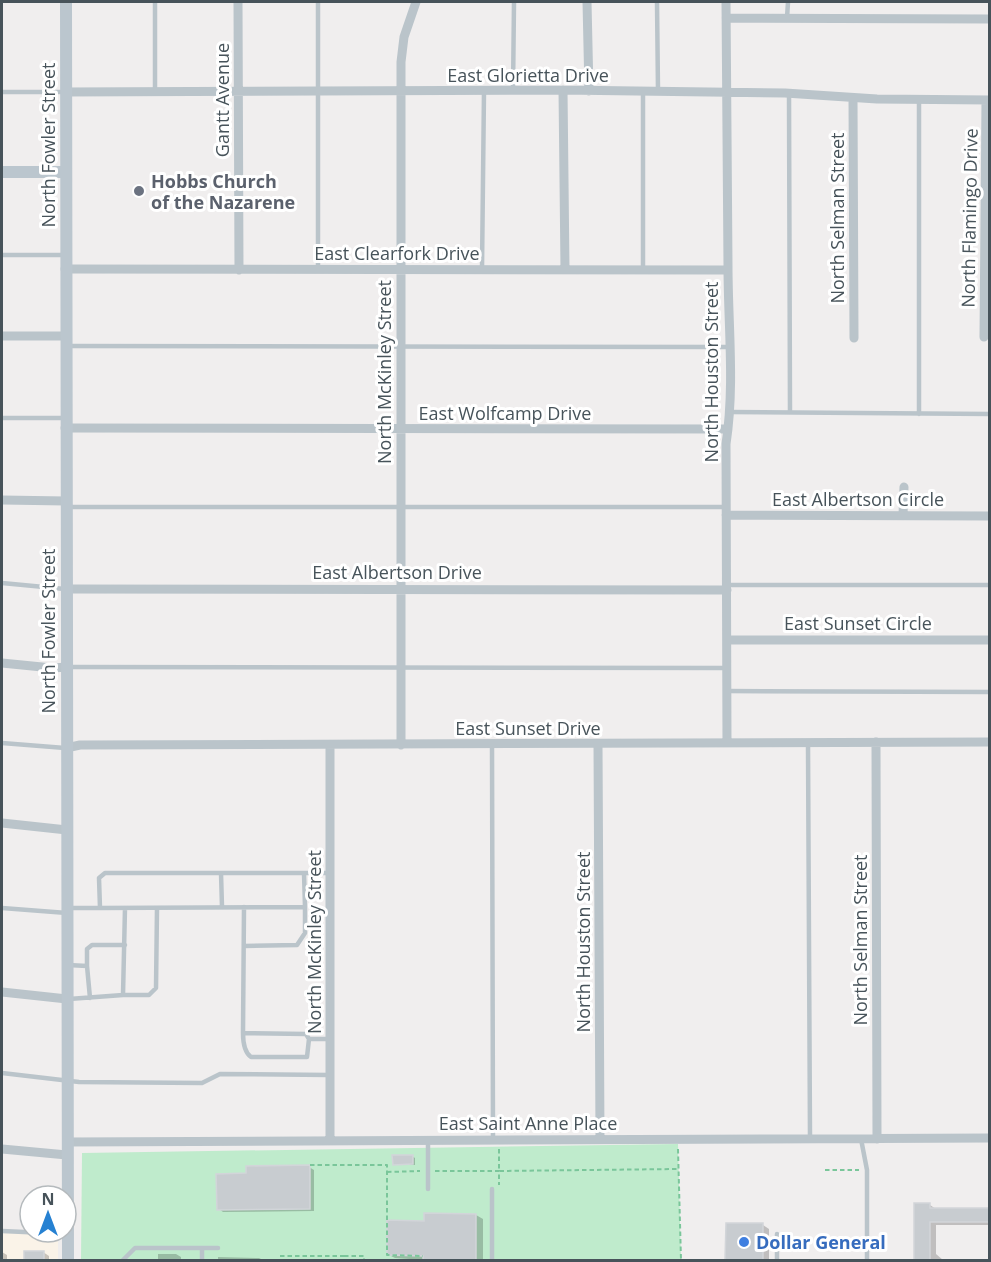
<svg xmlns="http://www.w3.org/2000/svg" width="991" height="1262" viewBox="0 0 991 1262" font-family="'Open Sans',sans-serif">
<style>
.commercial{fill:#faf3e8}
.green{fill:#bfebcc}
.shadow{fill:#0003}
.building{fill:#c8ccd0;stroke:#d2d5d9;stroke-width:1.5}
.lines{fill:none;stroke-linecap:round;stroke-linejoin:round}
.path{stroke:#7ac69a;stroke-width:2;stroke-dasharray:4.5 3;stroke-linecap:butt}
.lane{stroke:#bac4ca;stroke-width:4.5}
.street{stroke:#bac4ca;stroke-width:9}
.secondary{stroke:#bbc6ce;stroke-width:12}
.worship-dot{fill:#6b7280;stroke:#fff;stroke-width:2}
.shop-dot{fill:#3f7fe0;stroke:#fff;stroke-width:2}
.labels{text-anchor:middle;dominant-baseline:central;stroke-width:6;stroke-linejoin:round;paint-order:stroke}
.street-label{font-size:18px;fill:#47535a;stroke:#fff}
.worship-label{font-size:18px;font-weight:bold;fill:#5b616d;stroke:#fff;text-anchor:start}
.shop-label{font-size:18px;font-weight:bold;fill:#366cbe;stroke:#fff;text-anchor:start}
</style>
<rect width="100%" height="100%" fill="#f0eeee"/>
<!-- commercial -->
<path class="commercial" d="M 2,1231 L 58,1233 L 58,1260 L 2,1260 Z"/>
<!-- green -->
<path class="green" d="M 678,1144 L 681,1260 L 81,1260 L 82,1153 Z"/>
<!-- shadow -->
<path class="shadow" d="M 412,1156 L 415,1158 L 415,1165 L 394,1164 Z
M 309,1167 L 314,1170 L 314,1211 L 223,1212 L 219,1209 L 248,1175 Z
M 916,1205 L 930,1205 L 936,1209 L 990,1210 L 990,1225 L 936,1225 L 936,1254 L 943,1260 L 915,1260 Z
M 426,1215 L 476,1215 L 483,1219 L 483,1260 L 424,1260 L 395,1258 L 389,1255 L 426,1222 Z
M 727,1224 L 763,1225 L 769,1229 L 769,1260 L 727,1260 Z
M 2,1252 L 7,1255 L 7,1260 L 2,1260 Z
M 26,1252 L 43,1252 L 49,1256 L 49,1260 L 26,1260 Z
M 158,1254 L 176,1254 L 181,1257 L 181,1260 L 158,1260 Z
M 218,1257 L 259,1258 L 263,1260 L 218,1260 Z"/>
<!-- building -->
<path class="building" d="M 392,1155 L 413,1155 L 413,1164 L 393,1165 Z
M 310,1165 L 310,1209 L 217,1210 L 216,1174 L 246,1173 L 246,1166 Z
M 914,1203 L 930,1203 L 930,1208 L 990,1208 L 990,1222 L 930,1222 L 930,1260 L 914,1260 Z
M 424,1213 L 476,1214 L 476,1260 L 423,1260 L 423,1256 L 387,1255 L 387,1220 L 424,1221 Z
M 726,1223 L 763,1223 L 763,1260 L 725,1260 Z
M 24,1251 L 44,1251 L 44,1260 L 24,1260 Z"/>
<g class="lines">
<!-- path -->
<path class="path" d="M 499,1149 L 499,1171 L 678,1169
M 678,1149 L 681,1260
M 310,1165 L 387,1165 L 387,1255 L 423,1256
M 825,1170 L 859,1170
M 435,1171 L 499,1171 L 499,1185
M 387,1172 L 420,1171
M 280,1256 L 344,1256 L 345,1260
M 344,1256 L 364,1256 L 364,1260"/>
<!-- lane -->
<path class="lane" d="M 155,2 L 155,91
M 318,2 L 318,269
M 657,2 L 658,91
M 787,18 L 788,2
M 513,91 L 514,2
M 2,92 L 65,92
M 789,93 L 790,412
M 919,99 L 919,414
M 2,255 L 65,255
M 482,269 L 484,91
M 643,269 L 643,91
M 68,346 L 731,347
M 730,412 L 990,414
M 2,418 L 65,418
M 68,507 L 726,507
M 2,583 L 65,589
M 727,585 L 990,585
M 68,667 L 727,668
M 727,691 L 990,692
M 2,743 L 65,748
M 808,743 L 810,1139
M 492,745 L 493,1140
M 221,873 L 222,907
M 304,873 L 331,873
M 2,908 L 67,913
M 70,908 L 100,908 L 305,907 L 304,873 L 105,873 L 99,878 L 100,908
M 125,908 L 123,995 L 149,995 L 156,988 L 157,908
M 244,946 L 297,945 L 305,933 L 305,907
M 68,965 L 87,966 L 87,949 L 92,945 L 125,945
M 87,966 L 90,998
M 69,999 L 123,995
M 243,1033 L 306,1034 L 309,1039 L 307,1057 L 251,1057 C 244,1052 243,1042 243,1033 L 244,907
M 309,1039 L 330,1039
M 2,1073 L 79,1082 L 202,1083 L 220,1074 L 329,1075
M 861,1139 L 867,1170 L 867,1260
M 428,1189 L 428,1141
M 492,1189 L 492,1260
M 2,1231 L 68,1234
M 777,1234 L 777,1260
M 123,1260 L 135,1248 L 218,1248
M 202,1260 L 202,1248"/>
<!-- street -->
<path class="street" d="M 238,2 L 239,270
M 587,2 L 589,91
M 726,2 C 727,90 727,178 728,266 C 728,326 735,385 726,444 L 727,743
M 726,18 L 990,19
M 563,90 L 565,269
M 65,92 L 563,90 L 785,93 L 877,99 L 990,100
M 853,98 L 854,338
M 65,269 L 728,270
M 2,336 L 65,336
M 984,337 L 986,100
M 65,428 L 728,429
M 2,500 L 66,501
M 726,515 L 990,516
M 903,515 L 904,487
M 66,589 L 727,590
M 727,640 L 990,640
M 2,663 L 52,668 L 68,667
M 876,742 L 877,1139
M 598,744 L 600,1139
M 401,745 L 401,62 L 404,37 L 416,2
M 66,748 L 80,745 L 990,742
M 2,823 L 67,830
M 2,992 L 67,999
M 330,1140 L 330,745
M 67,1142 L 990,1138
M 2,1149 L 67,1155"/>
<!-- secondary -->
<path class="secondary" d="M 66,2 L 68,1260
M 2,172 L 66,172"/>
</g>
<!-- markers -->
<circle class="worship-dot" cx="139" cy="191" r="6"/>
<circle class="shop-dot" cx="744" cy="1242" r="6"/>
<g class="labels">
<!-- street labels -->
<g class="street-label">
<text x="528" y="75">East Glorietta Drive</text>
<text transform="translate(222 100) rotate(-90)">Gantt Avenue</text>
<text transform="translate(48 145) rotate(-90)">North Fowler Street</text>
<text transform="translate(837 218) rotate(-90)">North Selman Street</text>
<text transform="translate(969 218) rotate(-89)">North Flamingo Drive</text>
<text x="397" y="253">East Clearfork Drive</text>
<text transform="translate(384 372) rotate(-90)">North McKinley Street</text>
<text transform="translate(711 372) rotate(-90)">North Houston Street</text>
<text x="505" y="413">East Wolfcamp Drive</text>
<text x="858" y="499">East Albertson Circle</text>
<text x="397" y="572">East Albertson Drive</text>
<text x="858" y="623">East Sunset Circle</text>
<text transform="translate(48 631) rotate(-90)">North Fowler Street</text>
<text x="528" y="728">East Sunset Drive</text>
<text transform="translate(860 940) rotate(-90)">North Selman Street</text>
<text transform="translate(314 942) rotate(-90)">North McKinley Street</text>
<text transform="translate(583 942) rotate(-90)">North Houston Street</text>
<text x="528" y="1123">East Saint Anne Place</text>
</g>
<!-- worship labels -->
<g class="worship-label">
<text x="151" y="181">Hobbs Church<tspan x="151" dy="21">of the Nazarene</tspan></text>
</g>
<!-- shop labels -->
<g class="shop-label">
<text x="756" y="1242">Dollar General</text>
</g>
</g>
<!-- border -->
<rect width="991" height="1262" fill="none" stroke="#47535a" stroke-width="6"/>
<!-- north arrow -->
<g transform="translate(48 1214)"><circle r="28" fill="#ffffff" stroke="#b5babd" stroke-width="1.5"/>
<path d="M0-4.5L10 22L0 15L-10 22Z" fill="#2681d2"/>
<text y="-9" font-size="16" font-weight="bold" text-anchor="middle" fill="#47535a">N</text>
</g>
</svg>
